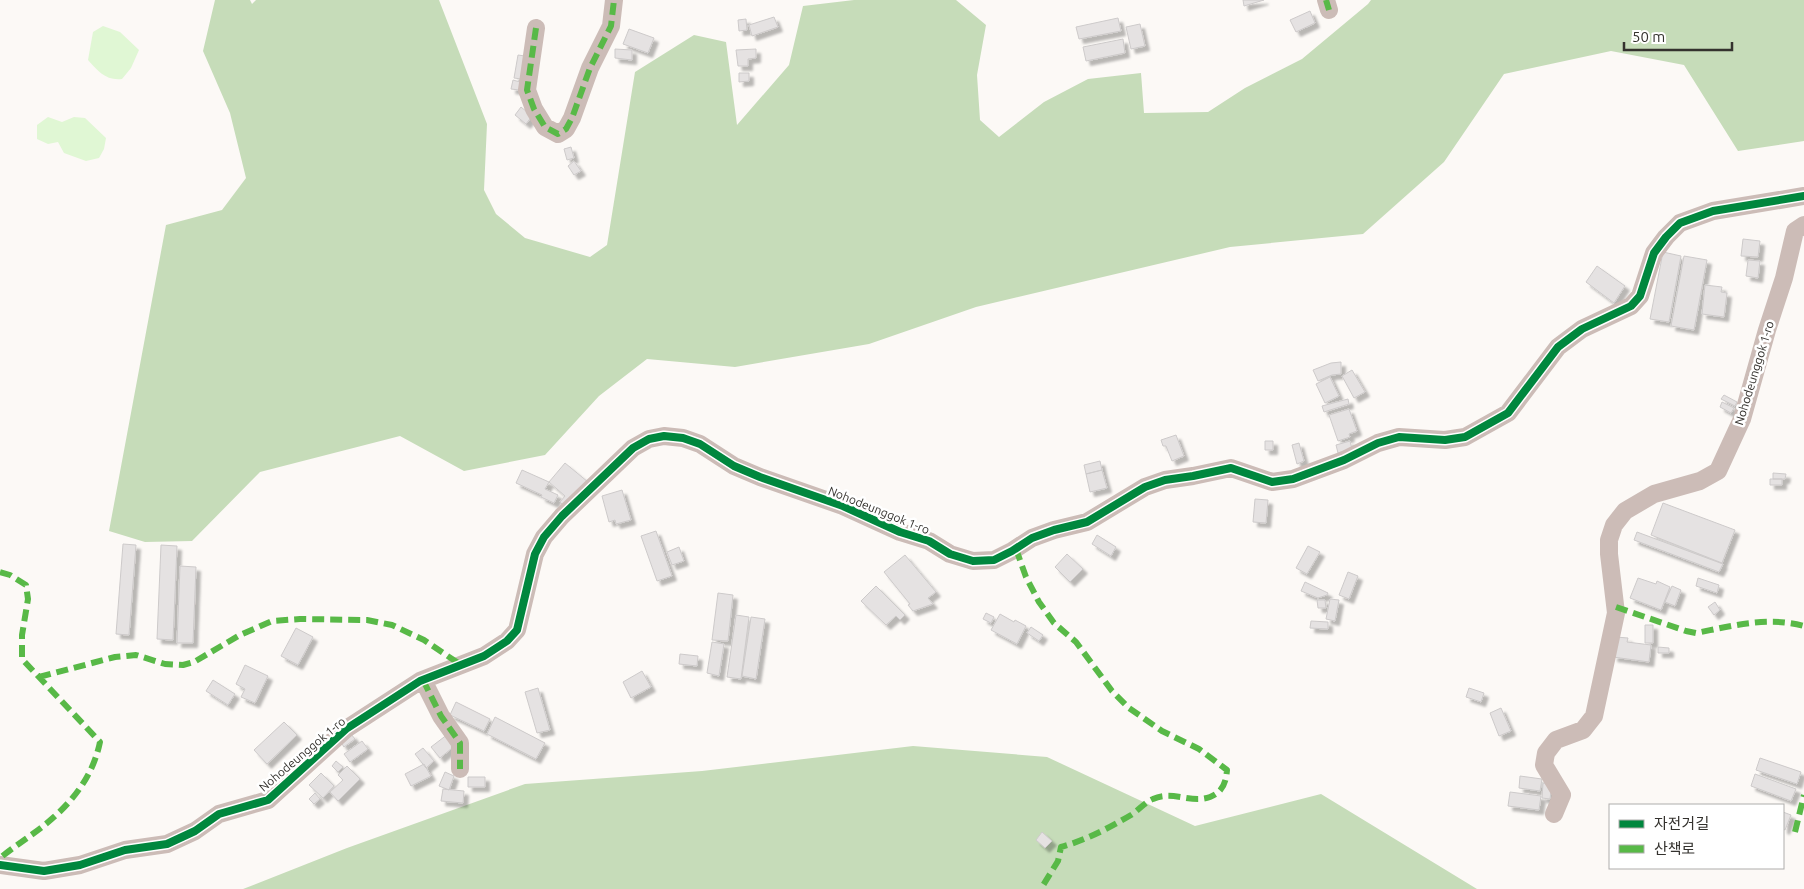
<svg xmlns="http://www.w3.org/2000/svg" width="1804" height="889" viewBox="0 0 1804 889" font-family="Ubuntu,'Noto Sans KR',sans-serif">
<style>
.green{fill:#e0f7d4}
.forest{fill:#c6dcb9}
.building{fill:#e5e2e2;stroke:#cdcaca;filter:url(#shadow)}
.lines{fill:none;stroke-linecap:round;stroke-linejoin:round}
.minor{stroke:#ccbcb7;stroke-width:18}
.quiet{stroke:#58b947;stroke-width:6;stroke-dasharray:12 6;stroke-linecap:butt}
.cycleway-casing{stroke:#fff;stroke-width:11}
.cycleway{stroke:#00873e;stroke-width:8}
.labels{text-anchor:middle;dominant-baseline:central;stroke-width:5;stroke-linejoin:round;paint-order:stroke}
.street-label{font-size:12px;fill:#34322e;stroke:#fff}
</style>
<defs>
<filter id="shadow"><feDropShadow dx="4.5" dy="4.5" stdDeviation="1" flood-color="#0004"/></filter>
</defs>
<rect width="100%" height="100%" fill="#fcf9f6"/>
<!-- green -->
<path class="green" d="M 103,26 L 120,32 L 139,50 L 131,68 L 122,79 C 106,81 98,71 88,60 L 93,32 Z
M 48,117 L 62,122 L 74,117 L 85,118 L 106,138 L 104,149 L 99,158 L 86,161 L 64,153 L 58,142 L 48,144 L 37,139 L 37,125 Z"/>
<!-- forest -->
<path class="forest" d="M 215,0 L 250,0 L 252,4 L 256,0 L 439,0 L 487,124 L 484,190 L 496,214 L 525,238 L 590,257 L 607,245 L 635,72 L 694,35 L 726,42 L 737,125 L 789,65 L 803,6 L 854,0 L 956,0 L 986,25 L 977,75 L 980,120 L 999,137 L 1044,102 L 1088,79 L 1141,73 L 1144,113 L 1208,112 L 1245,88 L 1302,59 L 1368,4 L 1371,0 L 1804,0 L 1804,141 L 1738,151 L 1684,65 L 1611,51 L 1504,74 L 1444,162 L 1363,234 L 1230,247 L 976,307 L 869,344 L 735,367 L 647,359 L 599,396 L 545,455 L 464,471 L 400,436 L 260,472 L 192,541 L 145,542 L 109,531 L 166,225 L 222,210 L 246,178 L 230,113 L 203,51 Z
M 913,746 L 1047,757 L 1195,826 L 1321,794 L 1477,889 L 243,889 L 347,848 L 525,784 L 702,771 Z"/>
<!-- building -->
<path class="building" d="M 1243,0 L 1264,0 L 1244,6 Z
M 1310,11 L 1315,23 L 1296,32 L 1290,20 Z
M 774,17 L 778,27 L 752,36 L 749,25 Z
M 1118,18 L 1121,31 L 1079,39 L 1076,27 Z
M 746,19 L 747,30 L 739,31 L 738,20 Z
M 1140,24 L 1145,46 L 1131,49 L 1126,27 Z
M 629,29 L 654,38 L 648,53 L 623,44 Z
M 1123,39 L 1125,53 L 1086,61 L 1083,47 Z
M 615,49 L 632,50 L 632,60 L 615,58 Z
M 756,49 L 756,58 L 748,59 L 748,66 L 738,66 L 736,50 Z
M 518,55 L 525,56 L 521,79 L 514,78 Z
M 739,73 L 749,73 L 749,81 L 739,82 Z
M 513,80 L 520,82 L 519,90 L 511,89 Z
M 521,107 L 532,116 L 526,124 L 515,115 Z
M 571,147 L 574,158 L 567,160 L 564,149 Z
M 574,161 L 581,171 L 574,175 L 568,166 Z
M 1743,239 L 1760,241 L 1758,257 L 1741,256 Z
M 1663,252 L 1681,256 L 1669,322 L 1650,319 Z
M 1684,256 L 1707,260 L 1694,330 L 1671,326 Z
M 1748,260 L 1760,261 L 1758,278 L 1746,276 Z
M 1597,266 L 1625,286 L 1614,303 L 1586,282 Z
M 1705,285 L 1722,287 L 1721,292 L 1727,293 L 1724,317 L 1702,314 Z
M 1341,362 L 1341,374 L 1332,375 L 1318,381 L 1313,370 L 1331,363 Z
M 1352,370 L 1365,392 L 1354,398 L 1342,376 Z
M 1330,377 L 1339,396 L 1325,403 L 1316,384 Z
M 1724,395 L 1737,402 L 1735,406 L 1721,399 Z
M 1348,399 L 1349,404 L 1324,412 L 1322,406 Z
M 1722,402 L 1734,408 L 1731,413 L 1720,407 Z
M 1349,409 L 1357,431 L 1349,434 L 1350,437 L 1338,441 L 1329,415 Z
M 1176,435 L 1184,456 L 1172,461 L 1166,446 L 1163,446 L 1161,440 Z
M 1265,441 L 1273,441 L 1273,450 L 1265,450 Z
M 1350,441 L 1352,449 L 1338,453 L 1336,445 Z
M 1299,443 L 1304,461 L 1297,464 L 1292,445 Z
M 1100,461 L 1102,470 L 1086,474 L 1084,465 Z
M 565,463 L 588,482 L 566,508 L 560,502 L 565,496 L 549,482 Z
M 522,470 L 549,482 L 545,489 L 558,495 L 554,503 L 541,497 L 542,495 L 516,483 Z
M 1102,470 L 1107,488 L 1090,492 L 1086,474 Z
M 1773,473 L 1786,474 L 1785,479 L 1773,479 Z
M 1770,479 L 1782,479 L 1782,485 L 1770,485 Z
M 622,490 L 631,520 L 616,524 L 615,520 L 609,522 L 602,496 Z
M 1255,499 L 1268,500 L 1266,523 L 1253,522 Z
M 1663,503 L 1735,530 L 1722,563 L 1651,535 Z
M 656,531 L 672,576 L 657,581 L 641,536 Z
M 1637,532 L 1723,564 L 1719,572 L 1634,540 Z
M 1097,535 L 1116,547 L 1111,556 L 1092,544 Z
M 123,544 L 136,545 L 129,635 L 116,634 Z
M 161,545 L 177,546 L 173,640 L 157,639 Z
M 1308,546 L 1320,552 L 1307,574 L 1296,568 Z
M 679,547 L 684,561 L 672,565 L 667,552 Z
M 1067,554 L 1083,569 L 1070,582 L 1055,567 Z
M 905,555 L 936,592 L 928,598 L 933,604 L 913,611 L 908,605 L 910,604 L 884,572 Z
M 180,566 L 196,567 L 193,643 L 177,643 Z
M 1348,572 L 1358,576 L 1349,599 L 1339,595 Z
M 1638,578 L 1656,584 L 1657,581 L 1670,587 L 1661,610 L 1630,598 Z
M 1698,578 L 1719,585 L 1717,593 L 1696,586 Z
M 1305,582 L 1328,593 L 1327,595 L 1318,598 L 1301,591 Z
M 876,586 L 905,615 L 900,620 L 896,616 L 886,625 L 861,601 Z
M 1672,586 L 1681,590 L 1675,606 L 1665,602 Z
M 718,593 L 733,595 L 728,641 L 712,640 Z
M 1330,599 L 1339,600 L 1335,621 L 1326,619 Z
M 1317,600 L 1325,600 L 1326,608 L 1318,608 Z
M 1715,602 L 1720,610 L 1714,615 L 1708,607 Z
M 986,613 L 994,617 L 991,623 L 983,619 Z
M 1000,614 L 1014,622 L 1015,620 L 1026,626 L 1017,644 L 991,630 Z
M 736,615 L 749,617 L 741,679 L 727,677 Z
M 751,617 L 765,619 L 756,679 L 742,676 Z
M 1311,621 L 1328,622 L 1328,629 L 1310,628 Z
M 1645,625 L 1653,625 L 1653,643 L 1645,643 Z
M 1031,627 L 1043,635 L 1039,641 L 1027,633 Z
M 296,628 L 313,637 L 298,665 L 281,656 Z
M 1616,637 L 1628,638 L 1627,642 L 1651,645 L 1649,662 L 1613,657 Z
M 712,642 L 724,644 L 719,676 L 707,673 Z
M 1658,647 L 1669,648 L 1669,653 L 1658,653 Z
M 680,654 L 698,656 L 697,666 L 679,664 Z
M 245,665 L 268,676 L 255,703 L 241,697 L 245,689 L 236,684 Z
M 642,671 L 651,687 L 631,698 L 623,682 Z
M 213,680 L 235,694 L 228,705 L 206,691 Z
M 538,688 L 550,730 L 537,733 L 525,692 Z
M 1469,688 L 1484,693 L 1481,702 L 1466,697 Z
M 456,702 L 490,719 L 484,731 L 450,715 Z
M 1501,708 L 1511,731 L 1499,736 L 1490,713 Z
M 495,717 L 545,743 L 536,759 L 487,734 Z
M 284,722 L 297,735 L 267,764 L 254,750 Z
M 351,734 L 355,739 L 344,747 L 340,741 Z
M 448,734 L 457,744 L 440,758 L 431,747 Z
M 362,741 L 368,749 L 350,762 L 344,754 Z
M 423,748 L 434,761 L 426,768 L 415,754 Z
M 1760,758 L 1801,772 L 1797,784 L 1756,770 Z
M 336,761 L 343,767 L 338,772 L 332,766 Z
M 424,764 L 431,776 L 411,786 L 405,774 Z
M 347,766 L 360,779 L 338,801 L 330,792 L 343,780 L 338,775 Z
M 445,772 L 454,776 L 449,790 L 439,786 Z
M 321,773 L 334,786 L 323,798 L 309,785 Z
M 1755,774 L 1796,789 L 1791,801 L 1751,786 Z
M 1520,776 L 1542,779 L 1540,791 L 1519,788 Z
M 468,777 L 485,777 L 485,787 L 468,787 Z
M 1543,783 L 1552,784 L 1550,799 L 1542,798 Z
M 443,789 L 464,791 L 463,803 L 441,801 Z
M 1510,792 L 1541,796 L 1539,810 L 1508,806 Z
M 315,793 L 320,799 L 314,804 L 309,799 Z
M 1783,812 L 1791,815 L 1785,830 L 1783,829 Z
M 1042,832 L 1052,841 L 1045,848 L 1036,840 Z"/>
<g class="lines">
<!-- minor -->
<path class="minor" d="M 1326,0 L 1329,10
M 536,28 L 527,90 L 534,109 L 545,127 L 558,134 L 566,129 L 572,118 L 590,68 L 611,26 L 614,0
M 423,680 L 441,716 L 460,743 L 460,769
M 1554,814 L 1562,795 L 1544,765 L 1546,753 L 1556,740 L 1583,730 L 1594,716 L 1616,613 L 1609,554 L 1609,540 L 1614,525 L 1625,511 L 1654,494 L 1700,481 L 1718,471 L 1742,419 L 1767,330 L 1784,278 L 1795,231 L 1804,225
M 0,865 L 44,871 L 80,865 L 125,850 L 167,844 L 195,831 L 219,814 L 268,800 L 346,729 L 420,681 L 484,656 L 507,641 L 517,630 L 535,554 L 544,537 L 562,516 L 633,448 L 649,439 L 664,436 L 683,438 L 700,444 L 734,466 L 760,477 L 843,506 L 900,532 L 929,541 L 950,554 L 973,561 L 994,560 L 1012,551 L 1032,538 L 1054,530 L 1087,522 L 1145,487 L 1165,480 L 1193,476 L 1231,468 L 1272,482 L 1293,479 L 1344,460 L 1378,443 L 1399,437 L 1445,440 L 1465,437 L 1508,413 L 1558,347 L 1582,329 L 1631,306 L 1640,296 L 1654,253 L 1666,237 L 1680,223 L 1713,211 L 1804,196"/>
<!-- quiet -->
<path class="quiet" d="M 1326,0 L 1329,10
M 536,28 L 527,90 L 534,109 L 545,127 L 558,134 L 566,129 L 572,118 L 590,68 L 611,26 L 614,0
M 1016,549 L 1026,577 L 1039,602 L 1054,623 L 1076,642 L 1112,691 L 1129,708 L 1162,731 L 1199,749 L 1227,770 C 1226,782 1223,792 1210,797 C 1191,804 1172,790 1153,799 C 1145,802 1139,810 1131,815 C 1109,828 1086,840 1061,847 L 1058,861 L 1042,887
M 0,572 L 10,575 L 26,585 L 28,599 L 22,635 L 22,659 L 100,742 C 92,781 66,810 34,833 C 23,841 11,849 0,858
M 1616,607 L 1686,631 L 1696,633 C 1732,626 1768,616 1804,626
M 39,677 L 115,657 L 136,655 L 165,664 L 183,665 L 194,662 L 240,635 L 272,621 L 300,619 L 367,620 L 392,625 L 424,640 L 461,665
M 423,680 L 441,716 L 460,743 L 460,769
M 1795,832 L 1804,795"/>
<!-- cycleway casing -->
<g class="cycleway-casing">
<path id="cycleway" d="M 0,865 L 44,871 L 80,865 L 125,850 L 167,844 L 195,831 L 219,814 L 268,800 L 346,729 L 420,681 L 484,656 L 507,641 L 517,630 L 535,554 L 544,537 L 562,516 L 633,448 L 649,439 L 664,436 L 683,438 L 700,444 L 734,466 L 760,477 L 843,506 L 900,532 L 929,541 L 950,554 L 973,561 L 994,560 L 1012,551 L 1032,538 L 1054,530 L 1087,522 L 1145,487 L 1165,480 L 1193,476 L 1231,468 L 1272,482 L 1293,479 L 1344,460 L 1378,443 L 1399,437 L 1445,440 L 1465,437 L 1508,413 L 1558,347 L 1582,329 L 1631,306 L 1640,296 L 1654,253 L 1666,237 L 1680,223 L 1713,211 L 1804,196"/>
</g>
<!-- cycleway -->
<use href="#cycleway" class="cycleway"/>
</g>
<g class="labels">
<!-- street labels -->
<g class="street-label">
<text transform="translate(1754 373) rotate(-73)">Nohodeunggok 1-ro</text>
<text transform="translate(879 510) rotate(22)">Nohodeunggok 1-ro</text>
<text transform="translate(302 754) rotate(-40)">Nohodeunggok 1-ro</text>
</g>
</g>
<!-- legend -->
<rect x="1609" y="804" width="175" height="65" fill="#ffffff" stroke="#aeadab"/>
<rect x="1619" y="820" width="25" height="8" fill="#00873e" stroke="#aeadab"/>
<text x="1654" y="829" font-size="15" fill="#34322e">자전거길</text>
<rect x="1619" y="845" width="25" height="8" fill="#58b947" stroke="#aeadab"/>
<text x="1654" y="854" font-size="15" fill="#34322e">산책로</text>
<!-- scale -->
<path d="M1624 42v8h108v-8" fill="none" stroke="#34322e" stroke-width="2.5"/>
<text x="1632" y="42" font-size="15" fill="#34322e" stroke="#ffffff" stroke-width="4" paint-order="stroke">50 m</text>
</svg>
